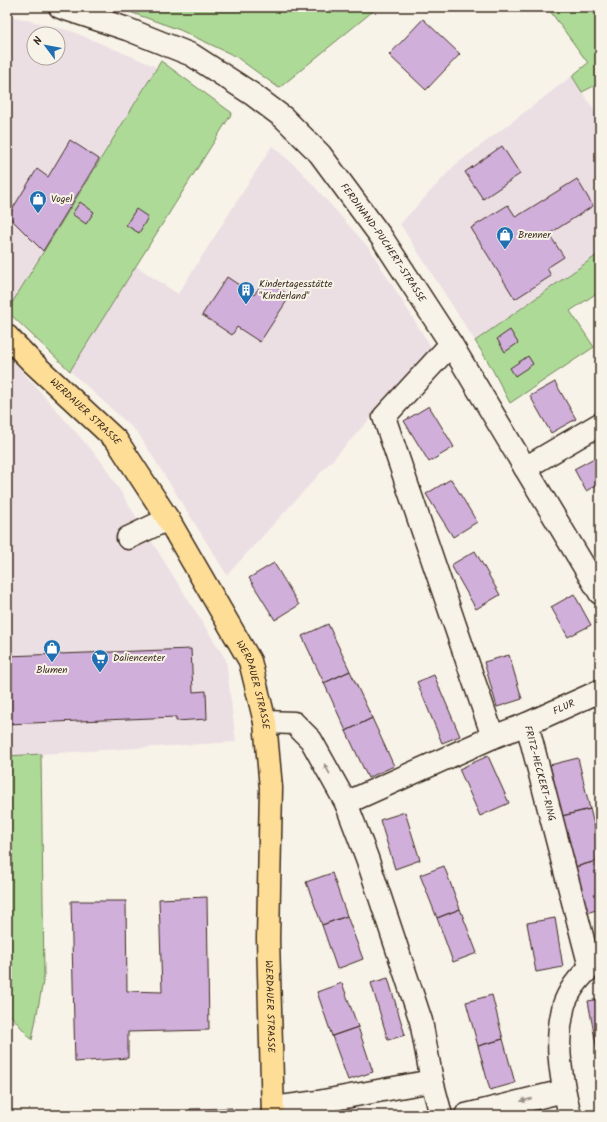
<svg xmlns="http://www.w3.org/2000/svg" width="607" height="1122" viewBox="0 0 607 1122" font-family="Kalam,sans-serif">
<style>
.built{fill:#ecdfe4;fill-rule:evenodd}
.green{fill:#aeda98;stroke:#74825b}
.building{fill:#d1afdb;stroke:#3b2a1e}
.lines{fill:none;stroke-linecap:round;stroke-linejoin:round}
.minor-casing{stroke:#3b2a1e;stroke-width:25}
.major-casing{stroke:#3b2a1e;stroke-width:25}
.minor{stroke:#f7f3e8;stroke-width:22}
.major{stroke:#fedd96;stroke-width:22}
.oneway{fill:#998e83}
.labels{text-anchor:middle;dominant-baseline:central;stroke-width:4;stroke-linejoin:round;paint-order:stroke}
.poi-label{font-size:10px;fill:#3b2a1e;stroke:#f7f3e8;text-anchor:start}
.street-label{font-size:10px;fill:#3b2a1e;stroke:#f7f3e8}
</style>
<rect width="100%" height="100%" fill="#f7f3e8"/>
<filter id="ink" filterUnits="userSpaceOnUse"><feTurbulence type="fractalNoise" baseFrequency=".025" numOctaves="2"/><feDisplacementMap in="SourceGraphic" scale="8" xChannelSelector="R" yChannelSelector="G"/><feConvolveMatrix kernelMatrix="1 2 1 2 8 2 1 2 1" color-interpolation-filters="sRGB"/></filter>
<g filter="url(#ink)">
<!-- built -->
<path class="built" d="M 7,15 L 71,31 L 157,67 L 7,311 ZM 34,34 L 58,34 L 58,58 L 34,58 Z
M 572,76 L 600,119 L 600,253 L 475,341 L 400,224 L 455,165 Z
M 272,146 L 298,168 L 369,248 L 433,350 L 227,575 L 138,433 L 70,371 L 136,266 L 178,294 Z
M 7,354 L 102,462 L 226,660 L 236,742 L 7,756 Z"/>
<!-- green -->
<path class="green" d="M 116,7 L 378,7 L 279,88 L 235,56 L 180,30 Z
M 545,7 L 600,7 L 600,83 L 582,92 L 572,76 L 588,63 L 550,11 Z
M 161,61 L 232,113 L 70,371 L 7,311 Z
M 600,253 L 600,291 L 570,311 L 594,347 L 510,403 L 490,365 L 475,341 Z
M 41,754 L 44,976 L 32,1040 L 7,1011 L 7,756 Z"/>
<!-- building -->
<path class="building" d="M 423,19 L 460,54 L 426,90 L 389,55 Z
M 70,140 L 99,159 L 43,251 L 8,216 L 37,169 L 48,177 Z
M 502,146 L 520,174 L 483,199 L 465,172 Z
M 577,179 L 593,206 L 549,234 L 564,257 L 547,268 L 551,276 L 515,299 L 471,228 L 508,205 L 516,217 Z
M 80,202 L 94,212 L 86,224 L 72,214 Z
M 136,209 L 148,217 L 139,233 L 126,225 Z
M 227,277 L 254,295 L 265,279 L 290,296 L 260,342 L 237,327 L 232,335 L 202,315 Z
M 510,330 L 518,343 L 505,352 L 497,339 Z
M 528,356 L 533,364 L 515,376 L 510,368 Z
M 555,382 L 576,419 L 551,433 L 530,396 Z
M 429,406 L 454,447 L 429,462 L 404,421 Z
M 598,456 L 600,460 L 600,483 L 586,491 L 574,469 Z
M 451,479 L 477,522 L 453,537 L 426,494 Z
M 475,551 L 500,595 L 476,609 L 451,565 Z
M 274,563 L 299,605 L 275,620 L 249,578 Z
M 574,594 L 591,625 L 568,637 L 551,607 Z
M 328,624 L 350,671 L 324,683 L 302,636 Z
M 191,649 L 193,692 L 206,691 L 207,719 L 176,721 L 176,717 L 7,724 L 7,656 Z
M 509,655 L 522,699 L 497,707 L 484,662 Z
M 350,671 L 372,718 L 346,731 L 324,683 Z
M 434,675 L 460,736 L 442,743 L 417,682 Z
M 372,718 L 394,766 L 368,778 L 346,731 Z
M 488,756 L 509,803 L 480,816 L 459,769 Z
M 578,758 L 590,809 L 562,816 L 550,765 Z
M 590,809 L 600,848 L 600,860 L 575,867 L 562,816 Z
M 405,812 L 420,860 L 395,869 L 380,820 Z
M 600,860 L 600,909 L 586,913 L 575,867 Z
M 444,866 L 460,909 L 437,918 L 420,875 Z
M 332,873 L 347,916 L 322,925 L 306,882 Z
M 207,897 L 209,1030 L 128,1032 L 128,1058 L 75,1062 L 71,901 L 126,901 L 127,991 L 162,992 L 159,899 Z
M 460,909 L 477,953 L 453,962 L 437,918 Z
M 347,916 L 363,959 L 337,969 L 322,925 Z
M 555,918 L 563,967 L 536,972 L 527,923 Z
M 388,978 L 405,1035 L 388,1040 L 371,983 Z
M 342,983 L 358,1027 L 332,1036 L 317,992 Z
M 492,995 L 503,1039 L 478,1046 L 466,1002 Z
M 600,999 L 600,1066 L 588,1001 Z
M 358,1027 L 373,1072 L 348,1080 L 332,1036 Z
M 503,1039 L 515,1083 L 490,1090 L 478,1046 Z
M 232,1108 L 232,1115 L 191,1115 L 190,1109 Z"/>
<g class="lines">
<!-- minor casing -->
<g class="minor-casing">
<g id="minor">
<path id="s1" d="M 60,7 L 127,29 L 192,55 L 252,94 L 284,118 L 320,154 L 382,238 L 451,344 L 600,593"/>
<path d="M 451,344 L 384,417 L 493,737"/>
<path d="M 525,468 L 600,424"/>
<path d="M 128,538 L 168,519"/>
<path d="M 265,722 L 294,723 L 311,740 L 346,803 L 367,858 L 421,1021 L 432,1081 L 441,1115"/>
<path id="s2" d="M 527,724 L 590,967"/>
<path id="s3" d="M 346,803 L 493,737 L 527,724 L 600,691"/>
<path d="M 273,1108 L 318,1102 L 432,1081"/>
<path d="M 466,1115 L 564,1091"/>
<path d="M 570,1115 C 562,1083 555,1047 562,1014 C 563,1010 563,1006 565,1002 C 572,985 586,970 600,960"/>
</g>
</g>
<!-- major casing -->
<g class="major-casing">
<g id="major">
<path id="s4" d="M 7,336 L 31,361 L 117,441 L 168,519 L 250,661 L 265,722 L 271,788 L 268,939 L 273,1115"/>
</g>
</g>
<!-- minor -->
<use href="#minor" class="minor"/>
<!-- major -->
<use href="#major" class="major"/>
</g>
<!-- one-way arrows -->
<defs><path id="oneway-solid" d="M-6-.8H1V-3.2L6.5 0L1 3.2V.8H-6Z"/></defs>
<g class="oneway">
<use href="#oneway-solid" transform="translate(327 769) rotate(-119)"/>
<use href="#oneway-solid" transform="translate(526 1100) rotate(166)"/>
</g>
</g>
<!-- icons -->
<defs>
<g id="shop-pin" transform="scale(0.9)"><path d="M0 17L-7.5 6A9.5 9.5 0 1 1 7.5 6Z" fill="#1f6fb2" stroke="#f7f3e8"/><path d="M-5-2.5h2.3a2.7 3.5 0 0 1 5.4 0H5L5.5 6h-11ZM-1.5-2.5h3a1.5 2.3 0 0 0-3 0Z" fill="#fff"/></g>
<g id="building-pin" transform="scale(0.9)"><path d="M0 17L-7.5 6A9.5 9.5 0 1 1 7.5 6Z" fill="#1f6fb2" stroke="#f7f3e8"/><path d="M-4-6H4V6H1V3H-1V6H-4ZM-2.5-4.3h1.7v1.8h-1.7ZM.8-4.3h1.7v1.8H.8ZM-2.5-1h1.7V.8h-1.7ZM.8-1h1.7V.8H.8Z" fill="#fff"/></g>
<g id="supermarket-pin" transform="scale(0.9)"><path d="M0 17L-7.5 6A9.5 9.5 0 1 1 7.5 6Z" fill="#1f6fb2" stroke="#f7f3e8"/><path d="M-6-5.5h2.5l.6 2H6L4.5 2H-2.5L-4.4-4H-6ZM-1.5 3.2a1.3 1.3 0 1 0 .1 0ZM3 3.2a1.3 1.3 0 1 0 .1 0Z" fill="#fff"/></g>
</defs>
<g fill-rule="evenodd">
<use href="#shop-pin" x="38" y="199"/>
<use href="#shop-pin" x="505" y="235"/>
<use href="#building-pin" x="246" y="290"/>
<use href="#shop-pin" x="52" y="648"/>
<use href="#supermarket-pin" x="100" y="658"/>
</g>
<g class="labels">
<!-- poi labels -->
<g class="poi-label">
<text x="51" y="199">Vogel</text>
<text x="518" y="235">Brenner</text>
<text x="259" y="284">Kindertagesstätte<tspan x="259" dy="12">"Kinderland"</tspan></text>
<text x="113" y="658">Daliencenter</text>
<text x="52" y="670" text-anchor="middle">Blumen</text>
</g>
<!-- street labels -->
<g class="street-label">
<text stroke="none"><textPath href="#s1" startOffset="412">FERDINAND-PUCHERT-STRASSE</textPath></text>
<text stroke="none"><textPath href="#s4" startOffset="109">WERDAUER STRASSE</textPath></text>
<text stroke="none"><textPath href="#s4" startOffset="433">WERDAUER STRASSE</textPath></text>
<text stroke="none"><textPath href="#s3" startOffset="238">FLUR</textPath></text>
<text stroke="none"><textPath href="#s2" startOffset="51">FRITZ-HECKERT-RING</textPath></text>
<text stroke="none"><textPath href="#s4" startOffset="757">WERDAUER STRASSE</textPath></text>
</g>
</g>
<!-- margin -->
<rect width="607" height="1122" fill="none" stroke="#f7f3e8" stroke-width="24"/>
<rect x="12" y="12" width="583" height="1098" fill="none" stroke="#3b2a1e" stroke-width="1.5" filter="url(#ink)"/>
<!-- north arrow -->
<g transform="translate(46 46) rotate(302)"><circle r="19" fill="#f7f3e8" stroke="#aca397"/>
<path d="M0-3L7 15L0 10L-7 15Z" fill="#1f6fb2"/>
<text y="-6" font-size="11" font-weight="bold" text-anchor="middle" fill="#3b2a1e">N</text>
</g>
</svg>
